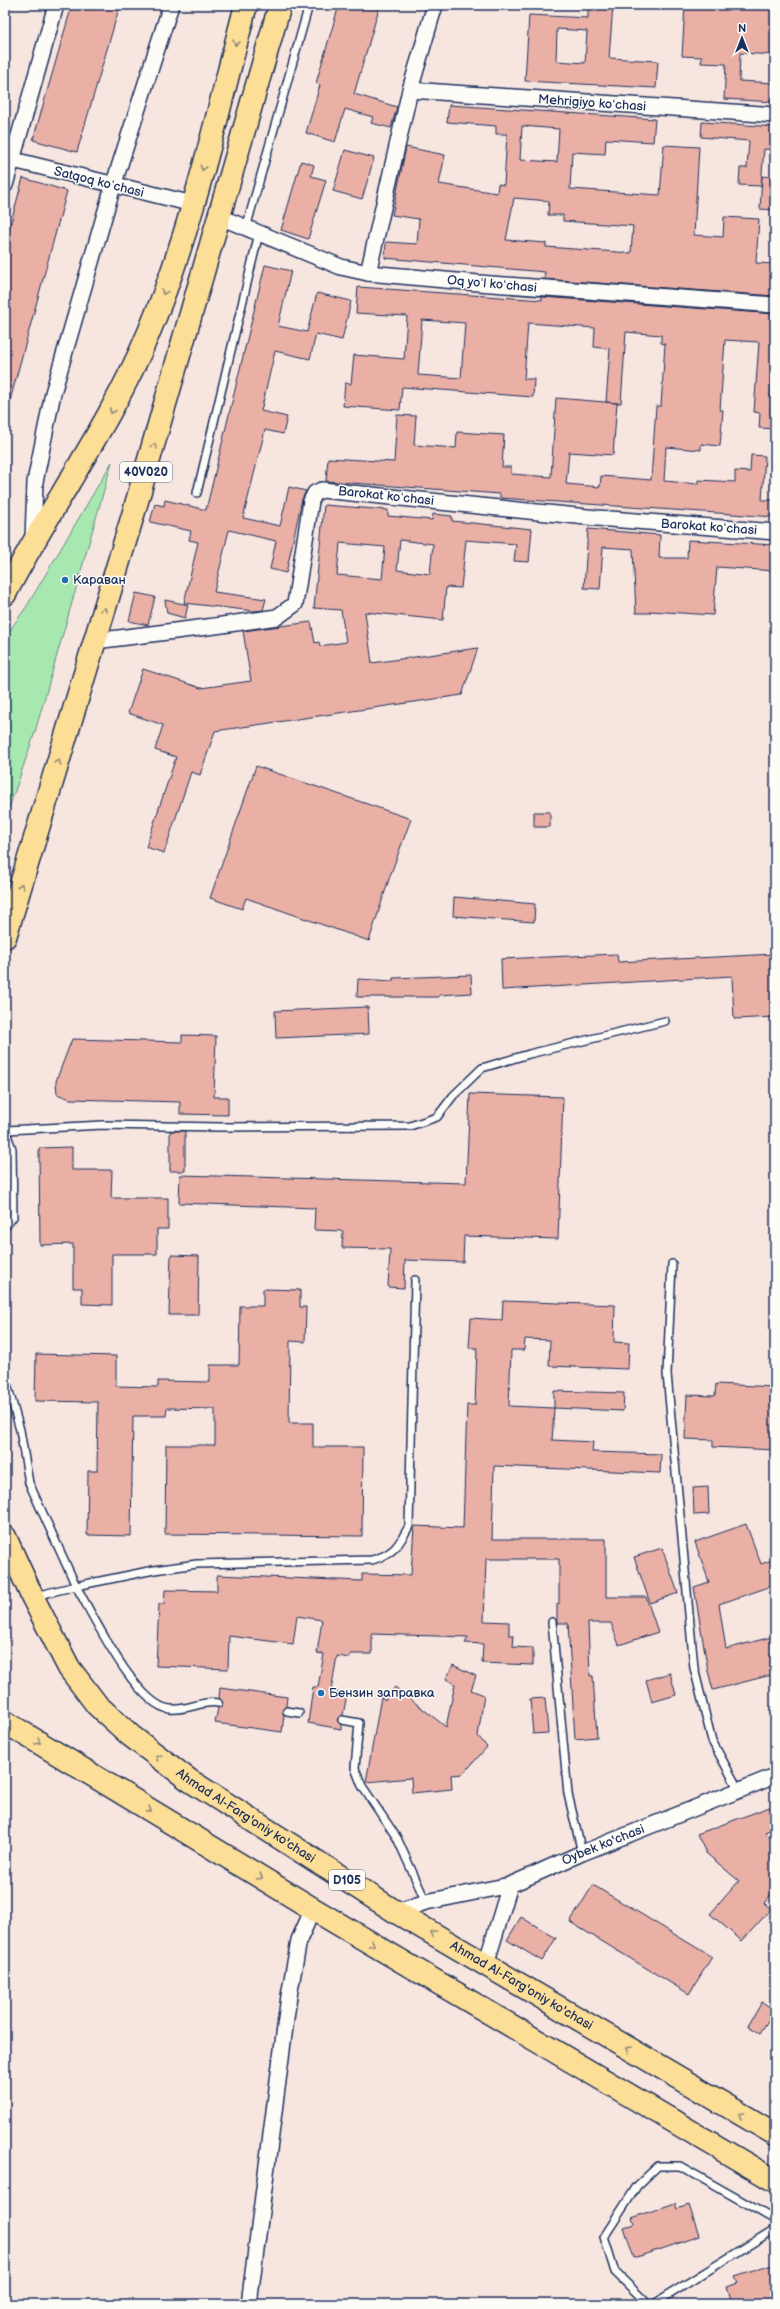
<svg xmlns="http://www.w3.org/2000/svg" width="780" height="2309" viewBox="0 0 780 2309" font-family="'Balsamiq Sans',sans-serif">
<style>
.green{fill:#a7e8b0;stroke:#618c87}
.building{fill:#eab0a6;stroke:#1b2f5e;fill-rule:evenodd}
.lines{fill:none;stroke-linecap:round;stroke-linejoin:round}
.lane-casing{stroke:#1b2f5e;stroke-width:10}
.street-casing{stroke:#1b2f5e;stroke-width:18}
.primary-casing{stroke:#1b2f5e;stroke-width:25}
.highway-casing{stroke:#1b2f5e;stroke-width:25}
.lane{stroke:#fdfcf7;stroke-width:7}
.street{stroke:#fdfcf7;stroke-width:15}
.primary{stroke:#fdde96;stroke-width:22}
.highway{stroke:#fdde96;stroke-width:22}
.oneway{stroke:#8c867a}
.poi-dot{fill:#1f6fb2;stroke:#fdfcf7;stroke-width:1.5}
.labels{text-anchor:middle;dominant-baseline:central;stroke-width:3;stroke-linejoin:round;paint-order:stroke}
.shield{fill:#fdfcf7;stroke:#5f6c8c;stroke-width:1}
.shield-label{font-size:12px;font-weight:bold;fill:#1b2f5e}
.street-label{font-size:13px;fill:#1b2f5e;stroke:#fdfcf7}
.poi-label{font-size:13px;fill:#1b2f5e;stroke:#fdfcf7;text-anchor:start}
</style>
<rect width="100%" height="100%" fill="#f7e5df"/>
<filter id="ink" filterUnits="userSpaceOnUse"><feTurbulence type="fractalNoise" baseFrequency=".025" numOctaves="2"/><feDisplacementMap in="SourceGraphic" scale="8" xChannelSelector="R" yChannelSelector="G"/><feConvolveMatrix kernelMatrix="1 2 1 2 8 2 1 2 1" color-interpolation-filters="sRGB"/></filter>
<g filter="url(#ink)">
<!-- green -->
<path class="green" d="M 112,462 L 35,732 L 5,820 L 5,637 L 27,606 Z"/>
<!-- building -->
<path class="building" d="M 72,5 L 120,5 L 77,152 L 33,140 Z
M 339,5 L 380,5 L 354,94 L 397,107 L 391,128 L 371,123 L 373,117 L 345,109 L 335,142 L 306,133 L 320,85 L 316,83 Z
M 588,5 L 613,5 L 609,58 L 658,61 L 656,88 L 525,81 L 529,15 L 588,18 ZM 557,29 L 587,31 L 585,63 L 556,61 Z
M 685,5 L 775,5 L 775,55 L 740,53 L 739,81 L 775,83 L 775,102 L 724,99 L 726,64 L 701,63 L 702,57 L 682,56 Z
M 449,105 L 655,119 L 653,142 L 606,139 L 605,154 L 572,152 L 570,189 L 660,195 L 664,145 L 699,147 L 694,235 L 723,237 L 724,217 L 759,219 L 756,263 L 775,264 L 775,296 L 544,279 L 545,272 L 385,258 L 386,242 L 417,244 L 419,219 L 392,215 L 406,147 L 445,155 L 439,184 L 497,193 L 498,184 L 504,185 L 507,134 L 496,134 L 496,126 L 447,122 ZM 522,126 L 559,129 L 557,162 L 520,160 ZM 514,198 L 549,201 L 548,215 L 563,215 L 563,221 L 633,226 L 631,253 L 546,247 L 546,243 L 506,240 Z
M 702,122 L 775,127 L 775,150 L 764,149 L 761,186 L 739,185 L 740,168 L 747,168 L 749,141 L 701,137 Z
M 345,150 L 374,158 L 362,199 L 333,191 Z
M 301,161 L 314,165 L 311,176 L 326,180 L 308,239 L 281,230 Z
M 762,176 L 775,177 L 775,210 L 760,209 Z
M 23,178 L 67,191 L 9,404 L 5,403 L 5,244 Z
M 265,265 L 291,271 L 278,326 L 307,332 L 317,293 L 351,301 L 342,340 L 316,334 L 310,359 L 275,351 L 261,411 L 287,417 L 283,434 L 265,430 L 243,518 L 280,526 L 289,487 L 306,491 L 302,499 L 286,573 L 270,569 L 276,541 L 229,530 L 214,592 L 266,599 L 263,610 L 254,611 L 184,603 L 198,542 L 189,540 L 191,531 L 150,522 L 155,504 L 164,506 L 165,500 L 206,510 Z
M 358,287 L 542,300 L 542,297 L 775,314 L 770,414 L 775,414 L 775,429 L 759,428 L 760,413 L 754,412 L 759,342 L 725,340 L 720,410 L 723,410 L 720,446 L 701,444 L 701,450 L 666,447 L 664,481 L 698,484 L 698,480 L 735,482 L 735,471 L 750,472 L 751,455 L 765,456 L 762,500 L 775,500 L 775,517 L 500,498 L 500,494 L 326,481 L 328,458 L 394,462 L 397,415 L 416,416 L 414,445 L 456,448 L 457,432 L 504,435 L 502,467 L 511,467 L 511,474 L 551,477 L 556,398 L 617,403 L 606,402 L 610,349 L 594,347 L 595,328 L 528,323 L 524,379 L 534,379 L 533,397 L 402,387 L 400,410 L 343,406 L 345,383 L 351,384 L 354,355 L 404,359 L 407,316 L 356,313 ZM 422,320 L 465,323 L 461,378 L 418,375 ZM 626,332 L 661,335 L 661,343 L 665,344 L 661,406 L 656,406 L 651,480 L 601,476 L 600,487 L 566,484 L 569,452 L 613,455 L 617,403 L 621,403 Z
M 324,505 L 388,510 L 388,516 L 432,520 L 433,514 L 452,516 L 452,521 L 532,529 L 529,562 L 514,561 L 516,544 L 466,540 L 461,588 L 446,587 L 443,620 L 365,612 L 372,663 L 478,648 L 462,695 L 215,731 L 200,775 L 191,772 L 164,853 L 146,847 L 176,757 L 155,750 L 163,725 L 128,713 L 143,669 L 201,688 L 251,681 L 243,631 L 311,622 L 315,643 L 319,642 L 320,646 L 346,642 L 341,610 L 314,608 ZM 400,540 L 433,544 L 430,574 L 397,570 ZM 340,543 L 385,547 L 382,579 L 337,575 Z
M 588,529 L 660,535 L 659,558 L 687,558 L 688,540 L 775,545 L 775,571 L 717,567 L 713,615 L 650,611 L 650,613 L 636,613 L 633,549 L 603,547 L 600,589 L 584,588 Z
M 136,593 L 155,597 L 148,625 L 129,621 Z
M 165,600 L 188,605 L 185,618 L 167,613 Z
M 256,766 L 411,819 L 390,876 L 369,941 L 246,898 L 242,909 L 210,898 Z
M 534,812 L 550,812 L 550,827 L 534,827 Z
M 454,897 L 535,904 L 534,922 L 453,916 Z
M 617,954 L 618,962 L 775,954 L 775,1017 L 734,1019 L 732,976 L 502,990 L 501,959 Z
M 471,975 L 472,993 L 439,995 L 439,997 L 357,997 L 358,979 L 393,981 L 393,978 Z
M 368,1007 L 369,1034 L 276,1038 L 275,1011 Z
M 182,1035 L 216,1036 L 214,1097 L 228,1097 L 228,1115 L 180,1114 L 180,1102 L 70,1099 L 57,1094 L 56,1081 L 72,1039 L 182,1042 Z
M 470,1094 L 563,1097 L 558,1239 L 464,1236 L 463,1262 L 405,1260 L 404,1288 L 388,1287 L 390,1249 L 342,1248 L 343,1231 L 314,1230 L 315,1208 L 179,1203 L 180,1175 L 466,1183 Z
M 170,1131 L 185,1131 L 185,1171 L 170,1171 Z
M 72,1147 L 72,1170 L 112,1170 L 111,1198 L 168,1198 L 168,1229 L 157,1229 L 157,1254 L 112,1254 L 112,1305 L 82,1304 L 82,1288 L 73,1288 L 73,1244 L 40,1245 L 39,1148 Z
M 171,1255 L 199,1256 L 198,1315 L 169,1315 Z
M 263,1289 L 300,1290 L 300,1307 L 306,1307 L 305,1342 L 290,1341 L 289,1423 L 313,1423 L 313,1447 L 363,1447 L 362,1536 L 165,1534 L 166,1445 L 215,1445 L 215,1409 L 167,1408 L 166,1416 L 133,1416 L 131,1536 L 87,1535 L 88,1471 L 97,1471 L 98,1402 L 35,1401 L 36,1354 L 116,1356 L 116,1386 L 158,1387 L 158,1381 L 210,1382 L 210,1365 L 239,1365 L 240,1306 L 263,1306 Z
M 503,1301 L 615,1305 L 614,1342 L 629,1343 L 628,1369 L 549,1366 L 550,1340 L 525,1339 L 524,1350 L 511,1350 L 509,1406 L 554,1408 L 552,1440 L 593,1442 L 592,1452 L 661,1454 L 660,1473 L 494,1466 L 492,1539 L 606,1539 L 606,1597 L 646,1597 L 658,1632 L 619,1645 L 611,1623 L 588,1623 L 590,1676 L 593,1676 L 597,1737 L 575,1739 L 568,1623 L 557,1623 L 557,1604 L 559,1604 L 559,1559 L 486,1559 L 484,1621 L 509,1622 L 509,1635 L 514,1635 L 513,1647 L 533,1648 L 533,1665 L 482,1663 L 483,1644 L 465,1643 L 468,1637 L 372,1634 L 372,1654 L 350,1654 L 350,1658 L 337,1656 L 331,1691 L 347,1694 L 343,1715 L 337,1720 L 341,1725 L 341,1729 L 308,1723 L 313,1687 L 318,1687 L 324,1654 L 317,1653 L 322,1620 L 297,1616 L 293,1644 L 229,1636 L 228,1669 L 156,1666 L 159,1604 L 164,1604 L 165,1590 L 217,1591 L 217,1575 L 362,1581 L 362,1574 L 411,1575 L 414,1526 L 463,1528 L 467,1405 L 475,1405 L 477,1348 L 469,1348 L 471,1318 L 502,1320 Z
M 716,1384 L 775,1387 L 775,1450 L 713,1447 L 713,1440 L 685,1439 L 687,1395 L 715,1396 Z
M 554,1391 L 624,1393 L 623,1411 L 554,1408 Z
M 708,1487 L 709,1514 L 694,1515 L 693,1488 Z
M 746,1524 L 761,1564 L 775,1559 L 775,1585 L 719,1604 L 726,1649 L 775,1636 L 775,1654 L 771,1655 L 775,1674 L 713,1690 L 708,1671 L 694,1587 L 709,1582 L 695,1542 Z
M 662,1548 L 678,1593 L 650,1603 L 634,1557 Z
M 453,1665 L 476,1676 L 471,1690 L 484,1695 L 478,1736 L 487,1747 L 463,1774 L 451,1775 L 452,1789 L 412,1793 L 411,1778 L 366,1782 L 381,1697 L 385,1700 L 395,1687 L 446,1727 L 455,1684 L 446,1679 Z
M 670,1673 L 676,1695 L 652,1702 L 646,1680 Z
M 220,1688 L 287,1697 L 286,1706 L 282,1711 L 284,1715 L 282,1732 L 215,1723 L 218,1708 L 223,1704 L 219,1698 Z
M 545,1698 L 548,1733 L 533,1734 L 530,1699 Z
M 775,1805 L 775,1828 L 765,1832 L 775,1843 L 775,1890 L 764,1903 L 771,1909 L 742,1941 L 710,1914 L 739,1881 L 706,1853 L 697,1834 Z
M 593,1885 L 712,1957 L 689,1994 L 570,1922 Z
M 521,1917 L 556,1938 L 542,1961 L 507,1940 Z
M 762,2002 L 775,2010 L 760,2033 L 748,2026 Z
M 675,2203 L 677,2209 L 689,2205 L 699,2236 L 634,2258 L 624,2227 L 634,2224 L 632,2218 Z
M 775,2264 L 775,2300 L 763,2304 L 732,2304 L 727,2287 L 738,2283 L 735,2277 Z"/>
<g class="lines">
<!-- lane casing -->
<g class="lane-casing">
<path id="lane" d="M 246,228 L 309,5
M 197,493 L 259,233
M 5,1129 L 12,1149 L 13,1217 L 5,1227
M 7,1130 L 103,1125 L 220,1127 L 410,1126 L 437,1117 L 453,1096 L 482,1068 L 529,1054 L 665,1021
M 672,1264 L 667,1374 L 694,1668 L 712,1741 L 740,1792
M 5,1377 L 20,1430 L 29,1483 L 76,1586 L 154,1570 L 197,1564 L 372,1560 C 394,1554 399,1545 409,1526 L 415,1280
M 35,1596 L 76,1586 C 93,1615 136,1706 170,1709 C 186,1711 203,1700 218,1703
M 552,1622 L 568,1794 L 582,1853
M 287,1711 L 299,1713
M 342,1720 L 359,1723 L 355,1768 L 362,1786 L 397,1838 L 426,1902
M 648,2304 L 615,2272 L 604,2237 L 637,2186 L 658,2166 L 680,2166 L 775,2220
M 654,2304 L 775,2229"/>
</g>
<!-- street casing -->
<g class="street-casing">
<g id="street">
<path d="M 410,90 L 775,115"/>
<path d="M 5,158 L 193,204"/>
<path d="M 5,185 L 56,5"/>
<path d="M 220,217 L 341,267 L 368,273 L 478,283 L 775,305"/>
<path d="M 368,273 L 410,90 L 435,5"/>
<path d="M 33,539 L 35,482 L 53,393 L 113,186 L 171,5"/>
<path d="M 95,641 L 215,626 L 277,617 L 295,604 L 311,501 L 315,493 L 322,490 L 597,518 L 775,532"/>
<path d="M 396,1912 L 426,1902 L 510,1885"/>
<path id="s1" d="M 486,1964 L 510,1885 L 582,1853 L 775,1776"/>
<path d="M 249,2304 L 289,1996 L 299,1940 L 313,1909"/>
</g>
</g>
<!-- primary casing -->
<g class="primary-casing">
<path id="primary" d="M 5,594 C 51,505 111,424 149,332 C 193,227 217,114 246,5
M 5,937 L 133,515 L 280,5"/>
</g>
<!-- highway casing -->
<g class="highway-casing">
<g id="highway">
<path id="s2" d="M 5,1537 L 32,1596 L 69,1668 L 97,1705 L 131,1736 L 189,1780 L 396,1912 L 775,2134"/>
<path d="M 5,1722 L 313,1909 L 775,2181"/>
</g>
</g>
<!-- lane -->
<use href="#lane" class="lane"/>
<!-- street -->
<use href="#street" class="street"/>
<!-- primary -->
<use href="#primary" class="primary"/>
<!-- highway -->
<use href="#highway" class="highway"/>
</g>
<!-- one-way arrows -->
<defs><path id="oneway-chevron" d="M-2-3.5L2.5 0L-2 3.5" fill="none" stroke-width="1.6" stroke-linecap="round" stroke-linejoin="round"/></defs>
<g class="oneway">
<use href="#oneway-chevron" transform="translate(236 43) rotate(105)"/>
<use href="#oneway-chevron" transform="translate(203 168) rotate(105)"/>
<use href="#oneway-chevron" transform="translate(164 292) rotate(111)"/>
<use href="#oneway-chevron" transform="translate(112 411) rotate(115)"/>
<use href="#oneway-chevron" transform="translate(154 446) rotate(-74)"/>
<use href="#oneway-chevron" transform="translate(104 610) rotate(-73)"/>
<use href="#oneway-chevron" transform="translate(58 762) rotate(-73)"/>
<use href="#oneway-chevron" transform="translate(21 886) rotate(-73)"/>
<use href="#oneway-chevron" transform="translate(38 1742) rotate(31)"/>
<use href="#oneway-chevron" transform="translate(158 1757) rotate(-143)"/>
<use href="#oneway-chevron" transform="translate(149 1810) rotate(31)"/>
<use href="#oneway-chevron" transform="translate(260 1877) rotate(31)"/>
<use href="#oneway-chevron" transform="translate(433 1933) rotate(-150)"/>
<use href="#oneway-chevron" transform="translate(372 1944) rotate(30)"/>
<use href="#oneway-chevron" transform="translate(629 2049) rotate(-150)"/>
<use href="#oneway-chevron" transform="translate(741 2115) rotate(-150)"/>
</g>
</g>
<!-- markers -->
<g class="poi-dot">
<circle cx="65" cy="580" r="4"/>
<circle cx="321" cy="1693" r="4"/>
</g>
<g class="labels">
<!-- shield labels -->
<g class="shield">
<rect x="120" y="462" width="52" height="20" rx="3"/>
<rect x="329" y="1870" width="36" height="20" rx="3"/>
</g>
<g class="shield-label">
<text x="146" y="472">40V020</text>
<text x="347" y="1880">D105</text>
</g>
<!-- street labels -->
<g class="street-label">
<text transform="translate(592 103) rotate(4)">Mehrigiyo koʻchasi</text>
<text transform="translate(99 182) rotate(14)">Satqoq koʻchasi</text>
<text transform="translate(492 284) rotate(5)">Oq yoʻl koʻchasi</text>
<text transform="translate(386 496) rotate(6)">Barokat koʻchasi</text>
<text transform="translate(709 527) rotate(4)">Barokat koʻchasi</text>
<text stroke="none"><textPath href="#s2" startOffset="378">Ahmad Al-Farg'oniy ko'chasi</textPath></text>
<text stroke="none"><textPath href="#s1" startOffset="184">Oybek ko'chasi</textPath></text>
<text stroke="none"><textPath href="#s2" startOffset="702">Ahmad Al-Farg'oniy ko'chasi</textPath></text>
</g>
<!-- poi labels -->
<g class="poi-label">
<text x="73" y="580">Караван</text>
<text x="329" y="1693">Бензин заправка</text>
</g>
</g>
<!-- margin -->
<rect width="780" height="2309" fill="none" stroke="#fdfcf7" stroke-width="20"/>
<rect x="10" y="10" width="760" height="2289" fill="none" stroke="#1b2f5e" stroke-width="1.5" filter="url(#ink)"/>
<!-- north arrow -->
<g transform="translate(742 38)" stroke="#fdfcf7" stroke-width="3" paint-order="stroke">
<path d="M0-3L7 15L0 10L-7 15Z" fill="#1b2f5e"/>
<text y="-6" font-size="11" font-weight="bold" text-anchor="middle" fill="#1b2f5e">N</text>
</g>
</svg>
